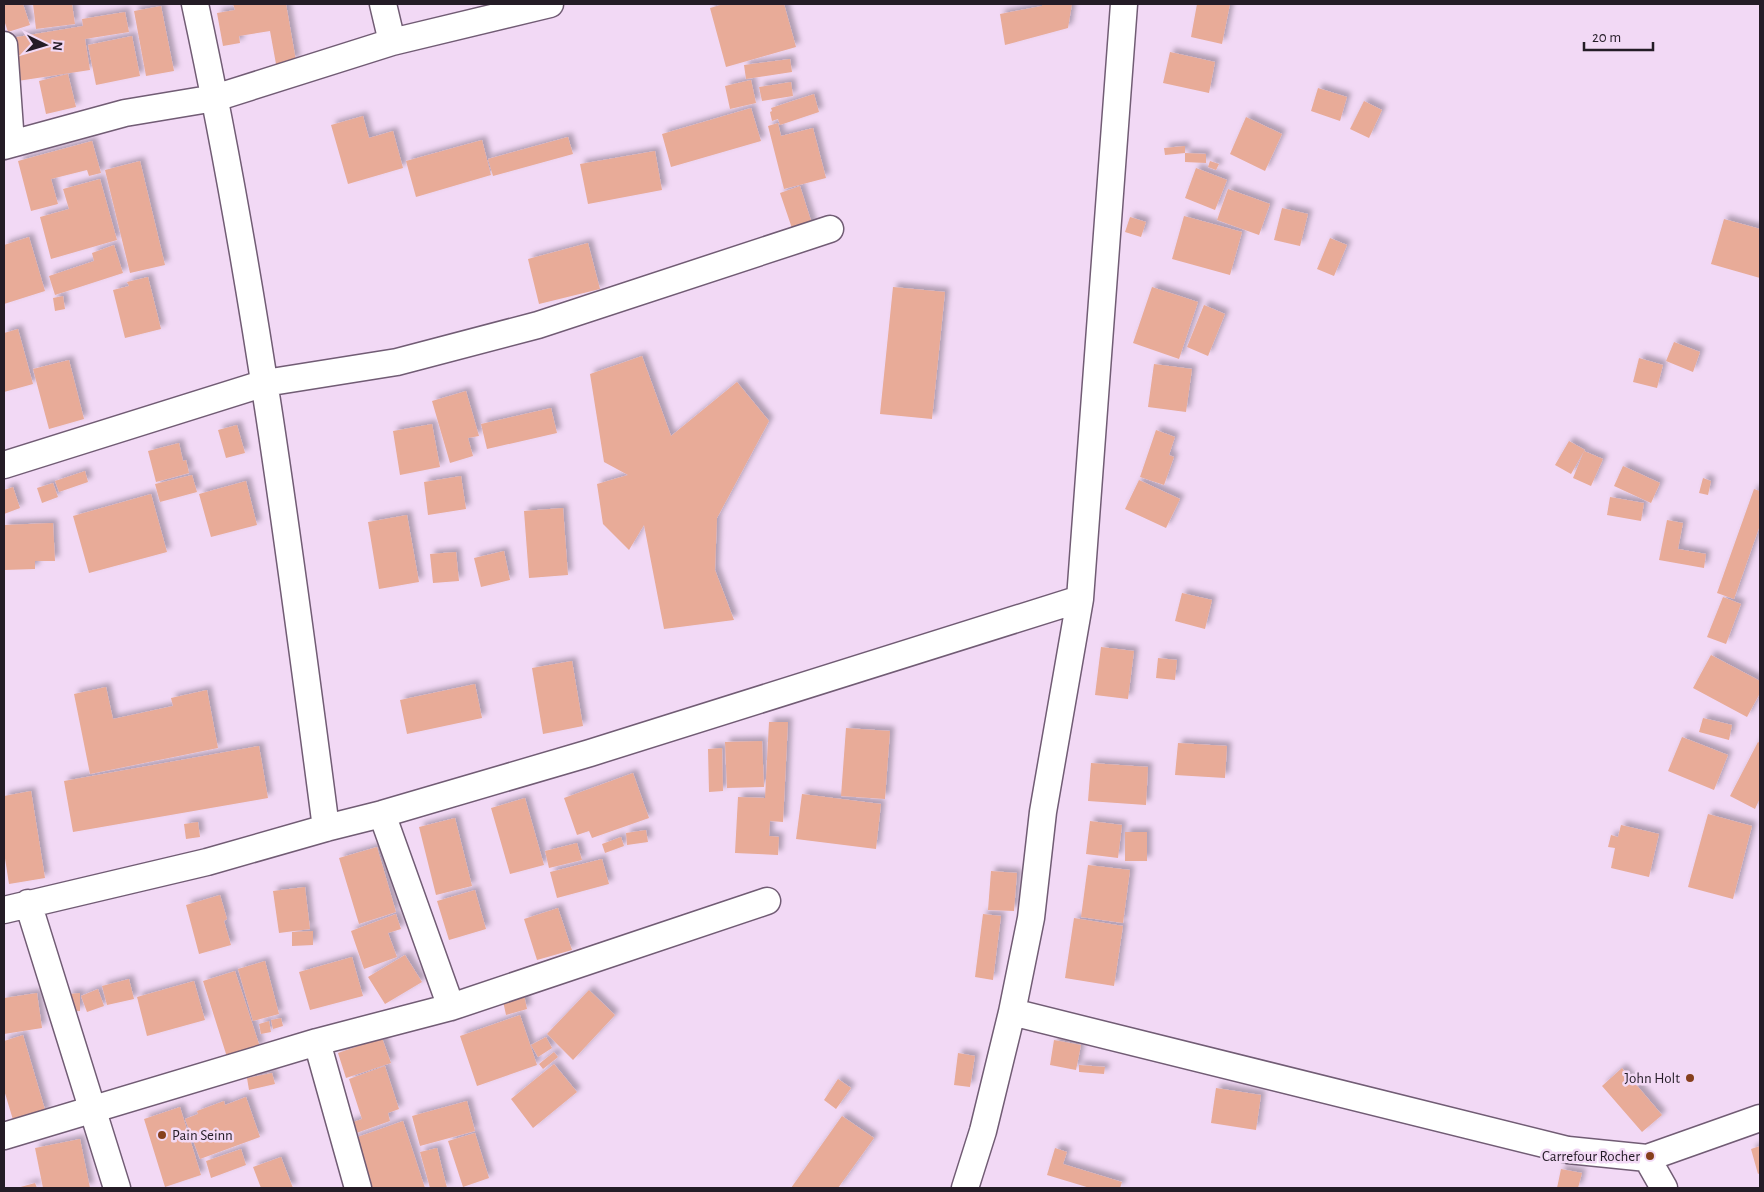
<svg xmlns="http://www.w3.org/2000/svg" width="1764" height="1192" viewBox="0 0 1764 1192" font-family="'Alegreya Sans',sans-serif">
<style>
.building{fill:#e8ab98;filter:url(#shadow)}
.lines{fill:none;stroke-linecap:round;stroke-linejoin:round}
.minor-casing{stroke:#715c74;stroke-width:29}
.minor{stroke:#fff;stroke-width:26}
.poi-dot{fill:#863f1c;stroke:#f2d9f5;stroke-width:2}
.labels{text-anchor:middle;dominant-baseline:central;stroke-width:5;stroke-linejoin:round;paint-order:stroke}
.poi-label{font-size:15px;fill:#241c26;stroke:#f2d9f5;text-anchor:end}
</style>
<defs>
<filter id="shadow"><feDropShadow dx="4.5" dy="-4.5" stdDeviation="2.5" flood-color="#0004"/></filter>
</defs>
<rect width="100%" height="100%" fill="#f2d9f5"/>
<!-- building -->
<path class="building" d="M 4,4 L 23,4 L 30,25 L 8,32 L 4,20 Z
M 33,4 L 72,4 L 75,24 L 36,29 Z
M 233,4 L 286,4 L 296,61 L 276,64 L 270,31 L 239,36 L 240,43 L 223,46 L 217,13 L 235,10 Z
M 724,4 L 784,4 L 796,47 L 726,67 L 710,8 Z
M 1042,4 L 1072,4 L 1068,28 L 1005,45 L 1000,14 L 1042,6 Z
M 1197,4 L 1230,4 L 1222,44 L 1191,37 Z
M 161,6 L 174,71 L 146,76 L 134,11 Z
M 125,12 L 129,32 L 85,39 L 90,70 L 11,82 L 5,39 L 83,26 L 82,19 Z
M 132,36 L 140,76 L 96,85 L 88,45 Z
M 1170,52 L 1215,62 L 1209,93 L 1163,83 Z
M 790,59 L 792,72 L 746,79 L 744,65 Z
M 68,74 L 76,107 L 46,114 L 39,81 Z
M 751,80 L 756,103 L 730,109 L 725,86 Z
M 791,82 L 793,96 L 762,101 L 759,87 Z
M 1318,88 L 1347,97 L 1340,121 L 1311,111 Z
M 814,94 L 819,112 L 780,125 L 778,119 L 772,121 L 770,112 L 772,111 L 771,108 Z
M 1364,101 L 1382,110 L 1369,138 L 1350,129 Z
M 751,108 L 761,141 L 671,167 L 662,134 Z
M 363,116 L 369,138 L 393,131 L 403,168 L 348,184 L 331,125 Z
M 1246,117 L 1282,134 L 1265,171 L 1230,154 Z
M 778,123 L 781,136 L 813,128 L 826,178 L 784,189 L 768,126 Z
M 568,137 L 573,154 L 493,176 L 488,159 Z
M 482,140 L 491,175 L 416,197 L 406,161 Z
M 92,141 L 101,173 L 89,176 L 87,170 L 51,179 L 58,204 L 31,211 L 18,161 Z
M 1185,146 L 1185,153 L 1165,155 L 1164,148 Z
M 655,151 L 662,190 L 588,204 L 580,164 Z
M 1185,153 L 1206,154 L 1206,163 L 1185,162 Z
M 140,161 L 165,265 L 130,273 L 105,170 Z
M 1210,161 L 1219,164 L 1216,170 L 1208,167 Z
M 1196,168 L 1227,180 L 1215,210 L 1185,198 Z
M 100,179 L 117,240 L 51,259 L 40,217 L 69,209 L 63,189 Z
M 800,186 L 814,230 L 795,237 L 780,193 Z
M 1228,189 L 1270,204 L 1259,235 L 1217,220 Z
M 1282,208 L 1308,214 L 1300,246 L 1274,240 Z
M 1184,216 L 1242,232 L 1230,275 L 1172,259 Z
M 1130,217 L 1146,222 L 1141,237 L 1125,232 Z
M 1724,219 L 1760,229 L 1760,278 L 1711,264 Z
M 29,237 L 45,291 L 4,304 L 4,245 Z
M 1330,238 L 1347,245 L 1334,276 L 1317,269 Z
M 588,243 L 600,289 L 539,304 L 528,259 Z
M 114,245 L 123,273 L 55,295 L 49,276 L 94,261 L 92,253 Z
M 148,277 L 161,329 L 125,338 L 113,290 L 129,286 L 127,282 Z
M 893,287 L 945,292 L 932,419 L 880,414 Z
M 1152,287 L 1198,302 L 1179,359 L 1133,343 Z
M 63,296 L 65,309 L 55,311 L 53,298 Z
M 1204,305 L 1225,314 L 1208,356 L 1187,347 Z
M 18,329 L 33,384 L 4,392 L 4,333 Z
M 1674,342 L 1700,352 L 1693,372 L 1666,361 Z
M 642,356 L 671,436 L 737,382 L 769,421 L 717,518 L 715,570 L 734,620 L 664,629 L 644,525 L 629,550 L 603,524 L 597,484 L 628,475 L 604,462 L 590,374 Z
M 1639,358 L 1663,365 L 1657,388 L 1633,382 Z
M 69,360 L 84,419 L 49,429 L 33,369 Z
M 1154,364 L 1192,369 L 1186,412 L 1148,407 Z
M 466,391 L 479,436 L 468,438 L 473,456 L 450,463 L 432,401 Z
M 551,408 L 557,433 L 487,449 L 481,424 Z
M 432,424 L 440,467 L 400,475 L 393,431 Z
M 237,425 L 245,453 L 226,458 L 218,430 Z
M 1156,430 L 1175,437 L 1169,455 L 1174,457 L 1164,485 L 1140,477 Z
M 1569,441 L 1585,450 L 1584,451 L 1603,459 L 1591,486 L 1573,478 L 1584,451 L 1571,474 L 1555,465 Z
M 179,443 L 183,461 L 186,460 L 189,473 L 156,482 L 148,451 Z
M 1623,466 L 1660,483 L 1651,503 L 1614,486 Z
M 85,471 L 88,482 L 59,492 L 55,481 Z
M 192,475 L 197,492 L 160,502 L 155,484 Z
M 461,476 L 466,509 L 428,515 L 424,482 Z
M 1703,478 L 1711,481 L 1708,495 L 1699,493 Z
M 1139,480 L 1180,499 L 1166,528 L 1125,509 Z
M 246,481 L 257,525 L 211,537 L 199,494 Z
M 53,483 L 58,497 L 42,503 L 37,488 Z
M 13,487 L 20,508 L 4,514 L 4,490 Z
M 1754,489 L 1760,491 L 1760,525 L 1734,599 L 1717,593 Z
M 151,494 L 167,552 L 89,573 L 73,516 Z
M 1610,497 L 1644,503 L 1641,521 L 1607,515 Z
M 563,508 L 568,575 L 529,578 L 524,511 Z
M 407,515 L 419,582 L 379,589 L 368,522 Z
M 1667,520 L 1683,523 L 1678,549 L 1706,554 L 1704,568 L 1659,560 Z
M 53,523 L 55,561 L 35,561 L 35,569 L 4,570 L 4,525 Z
M 504,551 L 510,580 L 481,587 L 474,558 Z
M 456,552 L 459,581 L 433,583 L 430,554 Z
M 1182,593 L 1212,600 L 1205,629 L 1175,621 Z
M 1723,597 L 1741,604 L 1726,644 L 1707,637 Z
M 1101,647 L 1134,651 L 1128,699 L 1095,695 Z
M 1711,655 L 1760,681 L 1760,693 L 1747,717 L 1693,688 Z
M 1158,658 L 1177,660 L 1175,680 L 1156,678 Z
M 572,661 L 583,726 L 543,734 L 532,668 Z
M 475,684 L 482,718 L 407,734 L 400,700 Z
M 106,687 L 113,719 L 173,706 L 171,698 L 207,690 L 218,748 L 90,774 L 74,694 Z
M 1703,718 L 1732,725 L 1729,740 L 1699,732 Z
M 769,722 L 788,722 L 783,822 L 770,821 L 769,836 L 779,837 L 778,855 L 735,853 L 738,797 L 765,798 Z
M 846,728 L 890,731 L 885,799 L 841,796 Z
M 1682,737 L 1728,755 L 1714,790 L 1668,771 Z
M 762,741 L 764,787 L 727,788 L 725,742 Z
M 1758,742 L 1760,743 L 1760,798 L 1755,809 L 1730,796 Z
M 1178,743 L 1227,746 L 1225,778 L 1175,775 Z
M 259,746 L 268,798 L 73,832 L 64,781 Z
M 722,748 L 723,791 L 709,792 L 708,749 Z
M 1091,763 L 1148,767 L 1146,805 L 1088,801 Z
M 633,773 L 649,818 L 592,838 L 589,831 L 577,835 L 564,798 Z
M 31,791 L 45,878 L 9,884 L 4,852 L 4,796 Z
M 802,794 L 881,804 L 876,849 L 796,839 Z
M 525,798 L 544,865 L 510,874 L 491,808 Z
M 1708,814 L 1752,826 L 1733,899 L 1688,887 Z
M 455,818 L 472,886 L 436,895 L 419,827 Z
M 1090,821 L 1122,825 L 1118,858 L 1086,854 Z
M 198,822 L 200,837 L 186,839 L 184,824 Z
M 1621,825 L 1659,834 L 1649,877 L 1611,868 L 1615,848 L 1608,847 L 1611,835 L 1618,837 Z
M 646,830 L 648,842 L 627,845 L 626,833 Z
M 1125,832 L 1147,832 L 1147,861 L 1125,861 Z
M 621,837 L 624,846 L 605,853 L 602,844 Z
M 577,843 L 582,860 L 549,868 L 545,851 Z
M 377,847 L 396,912 L 359,924 L 339,858 Z
M 602,859 L 609,884 L 557,898 L 550,872 Z
M 1088,865 L 1130,870 L 1123,923 L 1081,917 Z
M 991,871 L 1017,873 L 1014,911 L 988,910 Z
M 305,887 L 310,929 L 279,933 L 273,891 Z
M 475,890 L 486,929 L 449,940 L 437,901 Z
M 220,895 L 227,919 L 224,921 L 231,945 L 199,954 L 186,905 Z
M 558,908 L 572,950 L 537,960 L 524,919 Z
M 396,914 L 401,929 L 388,933 L 397,957 L 364,969 L 351,931 Z
M 983,914 L 1001,916 L 993,980 L 975,977 Z
M 1074,918 L 1123,926 L 1114,986 L 1065,978 Z
M 313,931 L 313,945 L 292,946 L 292,932 Z
M 405,955 L 422,982 L 385,1004 L 368,977 Z
M 352,957 L 363,996 L 310,1010 L 299,972 Z
M 265,961 L 279,1014 L 253,1021 L 238,969 Z
M 235,971 L 260,1047 L 227,1057 L 203,981 Z
M 129,979 L 134,999 L 107,1005 L 102,986 Z
M 194,981 L 205,1020 L 147,1036 L 137,997 Z
M 98,989 L 104,1006 L 87,1012 L 81,996 Z
M 589,990 L 615,1015 L 573,1060 L 547,1034 Z
M 37,993 L 42,1028 L 4,1034 L 4,998 Z
M 80,993 L 80,1011 L 68,1012 L 68,994 Z
M 524,995 L 527,1009 L 506,1015 L 503,1001 Z
M 520,1015 L 537,1065 L 477,1086 L 460,1036 Z
M 281,1018 L 283,1026 L 273,1029 L 271,1020 Z
M 269,1021 L 271,1032 L 261,1034 L 259,1024 Z
M 23,1035 L 46,1113 L 14,1123 L 4,1090 L 4,1041 Z
M 546,1037 L 552,1048 L 538,1057 L 531,1045 Z
M 382,1038 L 391,1063 L 346,1078 L 338,1053 Z
M 1054,1040 L 1081,1045 L 1076,1070 L 1050,1065 Z
M 554,1052 L 558,1057 L 543,1069 L 539,1064 Z
M 958,1053 L 975,1056 L 970,1087 L 954,1085 Z
M 554,1064 L 577,1092 L 533,1128 L 511,1099 Z
M 1079,1065 L 1105,1067 L 1104,1074 L 1079,1072 Z
M 385,1066 L 399,1109 L 388,1113 L 390,1121 L 348,1136 L 344,1125 L 362,1119 L 349,1079 Z
M 1622,1068 L 1662,1115 L 1642,1132 L 1602,1086 Z
M 272,1073 L 275,1084 L 249,1090 L 247,1078 Z
M 838,1079 L 851,1088 L 836,1109 L 824,1100 Z
M 1216,1088 L 1261,1095 L 1256,1130 L 1211,1123 Z
M 246,1097 L 260,1137 L 200,1159 L 185,1119 L 198,1114 L 197,1111 L 224,1101 L 225,1105 Z
M 467,1101 L 475,1131 L 420,1146 L 412,1116 Z
M 180,1107 L 201,1175 L 165,1187 L 144,1119 Z
M 842,1116 L 874,1138 L 838,1188 L 791,1188 Z
M 403,1121 L 425,1188 L 368,1188 L 352,1139 Z
M 475,1133 L 489,1178 L 463,1187 L 448,1141 Z
M 80,1139 L 90,1188 L 43,1188 L 35,1148 Z
M 1760,1146 L 1760,1173 L 1758,1174 L 1751,1149 Z
M 437,1148 L 447,1188 L 430,1188 L 420,1152 Z
M 1055,1148 L 1067,1152 L 1063,1164 L 1122,1182 L 1120,1188 L 1090,1188 L 1047,1175 Z
M 241,1149 L 246,1165 L 211,1178 L 206,1161 Z
M 281,1157 L 293,1188 L 261,1188 L 253,1167 Z
M 1561,1169 L 1582,1173 L 1578,1188 L 1557,1188 Z
M 35,1183 L 37,1188 L 17,1188 Z"/>
<g class="lines">
<!-- minor casing -->
<g class="minor-casing">
<path id="minor" d="M 195,4 C 254,276 290,552 326,828
M 383,4 L 392,42
M 4,45 L 11,143
M 4,146 L 125,113 L 215,98 L 392,42 L 550,4
M 4,465 L 265,383 L 397,362 L 538,325 L 830,229
M 382,814 L 451,1007
M 28,903 L 117,1188
M 4,910 L 207,862 L 326,828 L 382,814 L 590,753 L 1080,599
M 1012,1012 L 1568,1150 L 1647,1158 L 1760,1118
M 317,1042 L 358,1188
M 4,1136 L 317,1042 L 451,1007 L 767,901
M 1647,1158 L 1664,1188
M 965,1188 L 983,1131 L 1012,1012 L 1031,918 L 1043,812 L 1080,599 L 1124,4"/>
</g>
<!-- minor -->
<use href="#minor" class="minor"/>
</g>
<!-- markers -->
<g class="poi-dot">
<circle cx="1690" cy="1078" r="5"/>
<circle cx="162" cy="1135" r="5"/>
<circle cx="1650" cy="1156" r="5"/>
</g>
<g class="labels">
<!-- poi labels -->
<g class="poi-label">
<text x="1680" y="1078">John Holt</text>
<text x="172" y="1135" text-anchor="start">Pain Seinn</text>
<text x="1640" y="1156">Carrefour Rocher</text>
</g>
</g>
<!-- border -->
<rect width="1764" height="1192" fill="none" stroke="#241c26" stroke-width="10"/>
<!-- north arrow -->
<g transform="translate(45 45) rotate(95)" stroke="#f2d9f5" stroke-width="4" paint-order="stroke">
<path d="M0-4L9 19L0 12L-9 19Z" fill="#241c26"/>
<text y="-8" font-size="14" font-weight="bold" text-anchor="middle" fill="#241c26">N</text>
</g>
<!-- scale -->
<path d="M1584 42v8h69v-8" fill="none" stroke="#241c26" stroke-width="2.5"/>
<text x="1592" y="42" font-size="15" fill="#241c26" stroke="#f2d9f5" stroke-width="4" paint-order="stroke">20 m</text>
</svg>
